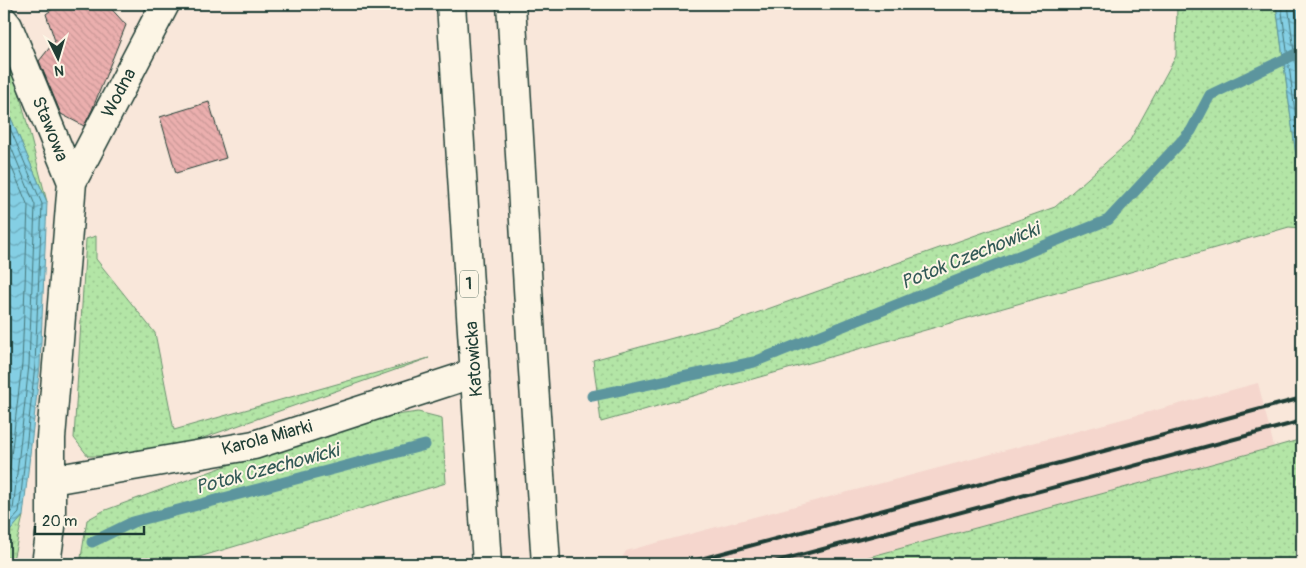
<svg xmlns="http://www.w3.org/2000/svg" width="1306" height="568" viewBox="0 0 1306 568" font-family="Pangolin,sans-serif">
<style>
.built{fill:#f5d6cd}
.grass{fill:url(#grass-dots);stroke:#69916d}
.water{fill:url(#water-waves);stroke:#5c959e}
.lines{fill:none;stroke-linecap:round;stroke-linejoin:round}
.shore{stroke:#47777a;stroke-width:1}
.stream{stroke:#5c959e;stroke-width:11}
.building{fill:url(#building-back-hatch);stroke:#1f3d34}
.minor-casing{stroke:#1f3d34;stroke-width:31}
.major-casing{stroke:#1f3d34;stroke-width:31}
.minor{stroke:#fcf5e5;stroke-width:28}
.major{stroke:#fcf5e5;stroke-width:28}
.rail{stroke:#1f3d34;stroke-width:4}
.labels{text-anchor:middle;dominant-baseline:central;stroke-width:4;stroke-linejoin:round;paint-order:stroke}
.shield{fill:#fcf5e5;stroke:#617469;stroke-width:1}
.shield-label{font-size:16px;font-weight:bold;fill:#1f3d34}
.street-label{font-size:18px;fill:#1f3d34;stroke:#fcf5e5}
.water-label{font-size:19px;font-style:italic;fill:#335a57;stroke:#fcf5e5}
</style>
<defs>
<pattern id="grass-dots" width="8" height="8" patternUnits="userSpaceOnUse" patternTransform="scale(1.25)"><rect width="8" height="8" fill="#b3e5a6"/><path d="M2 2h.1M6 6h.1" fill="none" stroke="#9ac590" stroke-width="1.8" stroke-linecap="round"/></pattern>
<pattern id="water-waves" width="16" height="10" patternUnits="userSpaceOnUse" patternTransform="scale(1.25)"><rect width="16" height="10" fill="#84cfe4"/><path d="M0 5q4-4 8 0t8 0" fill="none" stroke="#6ba9ba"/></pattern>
<pattern id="building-back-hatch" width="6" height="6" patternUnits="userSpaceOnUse" patternTransform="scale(1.25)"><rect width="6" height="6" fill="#ebafae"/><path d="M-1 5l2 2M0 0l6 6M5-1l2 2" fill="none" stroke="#c99796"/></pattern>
</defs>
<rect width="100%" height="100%" fill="#f9e7da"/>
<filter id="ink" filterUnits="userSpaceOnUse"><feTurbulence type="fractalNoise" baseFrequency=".02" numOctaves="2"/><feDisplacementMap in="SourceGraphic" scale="10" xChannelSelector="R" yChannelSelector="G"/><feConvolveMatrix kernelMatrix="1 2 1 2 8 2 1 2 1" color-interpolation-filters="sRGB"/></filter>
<g filter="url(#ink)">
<!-- built -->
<path class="built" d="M 1258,383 L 1274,447 L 843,564 L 622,564 L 622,558 L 626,551 Z"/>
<!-- grass -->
<path class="grass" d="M 1177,4 L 1276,4 L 1298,171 L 1302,181 L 1302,228 L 1289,227 L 601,422 L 593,360 L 731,322 L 1055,207 L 1129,142 L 1176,56 Z
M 4,56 L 14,72 L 47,202 L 4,102 Z
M 96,236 L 96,259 L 155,333 L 174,430 L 429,358 L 152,456 L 88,456 L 74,438 L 86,239 Z
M 418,412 L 442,418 L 446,483 L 176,564 L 80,564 L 87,520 L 103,511 L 242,460 L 367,419 Z
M 1302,439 L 1302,564 L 843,564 L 1274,447 Z
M 23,516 L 12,564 L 4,564 L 4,538 Z"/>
<!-- water -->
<path class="water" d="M 1276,4 L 1302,4 L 1302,182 L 1298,171 Z
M 4,102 L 47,202 L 40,366 L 23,516 L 4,538 Z"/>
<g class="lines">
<!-- shore -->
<path class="shore" d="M 1281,4 L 1302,166
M 1288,4 L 1302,116
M 1295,4 L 1302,58
M 4,114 L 42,204 L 35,365 L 19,513 L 4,530
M 4,130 L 35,205 L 29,365 L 13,510 L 4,521
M 4,149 L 28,206 L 22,364 L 5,507 L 4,510"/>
<!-- stream -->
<path class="stream" d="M 592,396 L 754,362 L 1108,220 L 1191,131 L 1210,95 L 1302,51
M 92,542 L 133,522 L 425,445"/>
</g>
<!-- building -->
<path class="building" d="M 59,4 L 107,4 L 126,25 L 92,110 L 84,126 L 61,114 L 39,61 L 55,41 L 46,14 Z
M 209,102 L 226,158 L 176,173 L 160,117 Z"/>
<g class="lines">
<!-- minor casing -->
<g class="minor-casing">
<path id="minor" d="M 4,21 L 8,26 L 72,182
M 52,480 L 254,445 L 475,373
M 46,564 L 51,527 L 51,438 L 72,182 L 165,4"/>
</g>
<!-- major casing -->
<g class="major-casing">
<path id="major" d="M 451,4 L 487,564
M 511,4 L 532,355 L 546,564"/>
</g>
<!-- minor -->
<use href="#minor" class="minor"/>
<!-- major -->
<use href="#major" class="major"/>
<!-- rail -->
<path class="rail" d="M 682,564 L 1302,398
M 767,564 L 1302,421"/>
</g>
</g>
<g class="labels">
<!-- shield labels -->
<rect class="shield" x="460" y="270.5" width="18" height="27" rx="4"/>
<g class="shield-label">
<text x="469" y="284">1</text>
</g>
<!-- street labels -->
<g class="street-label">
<text transform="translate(119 93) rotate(-62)">Wodna</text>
<text transform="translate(50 129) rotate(68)">Stawowa</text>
<text transform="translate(474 359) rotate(-94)">Katowicka</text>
<text transform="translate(267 438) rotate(-15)">Karola Miarki</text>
</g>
<!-- water labels -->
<g class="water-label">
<text transform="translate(970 256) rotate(-22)">Potok Czechowicki</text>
<text transform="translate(267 469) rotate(-15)">Potok Czechowicki</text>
</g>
</g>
<!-- margin -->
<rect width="1306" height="568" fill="none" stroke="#fcf5e5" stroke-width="20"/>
<rect x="10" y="10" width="1286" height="548" fill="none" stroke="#1f3d34" stroke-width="2" filter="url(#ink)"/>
<!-- north arrow -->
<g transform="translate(58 58) rotate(175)" stroke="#fcf5e5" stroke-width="4" paint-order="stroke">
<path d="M0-4L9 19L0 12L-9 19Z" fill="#1f3d34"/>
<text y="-8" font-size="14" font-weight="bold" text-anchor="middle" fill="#1f3d34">N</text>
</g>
<!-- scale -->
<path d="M35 526v8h109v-8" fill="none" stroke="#1f3d34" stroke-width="2.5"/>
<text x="42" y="526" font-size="15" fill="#1f3d34" stroke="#fcf5e5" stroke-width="4" paint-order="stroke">20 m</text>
</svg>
